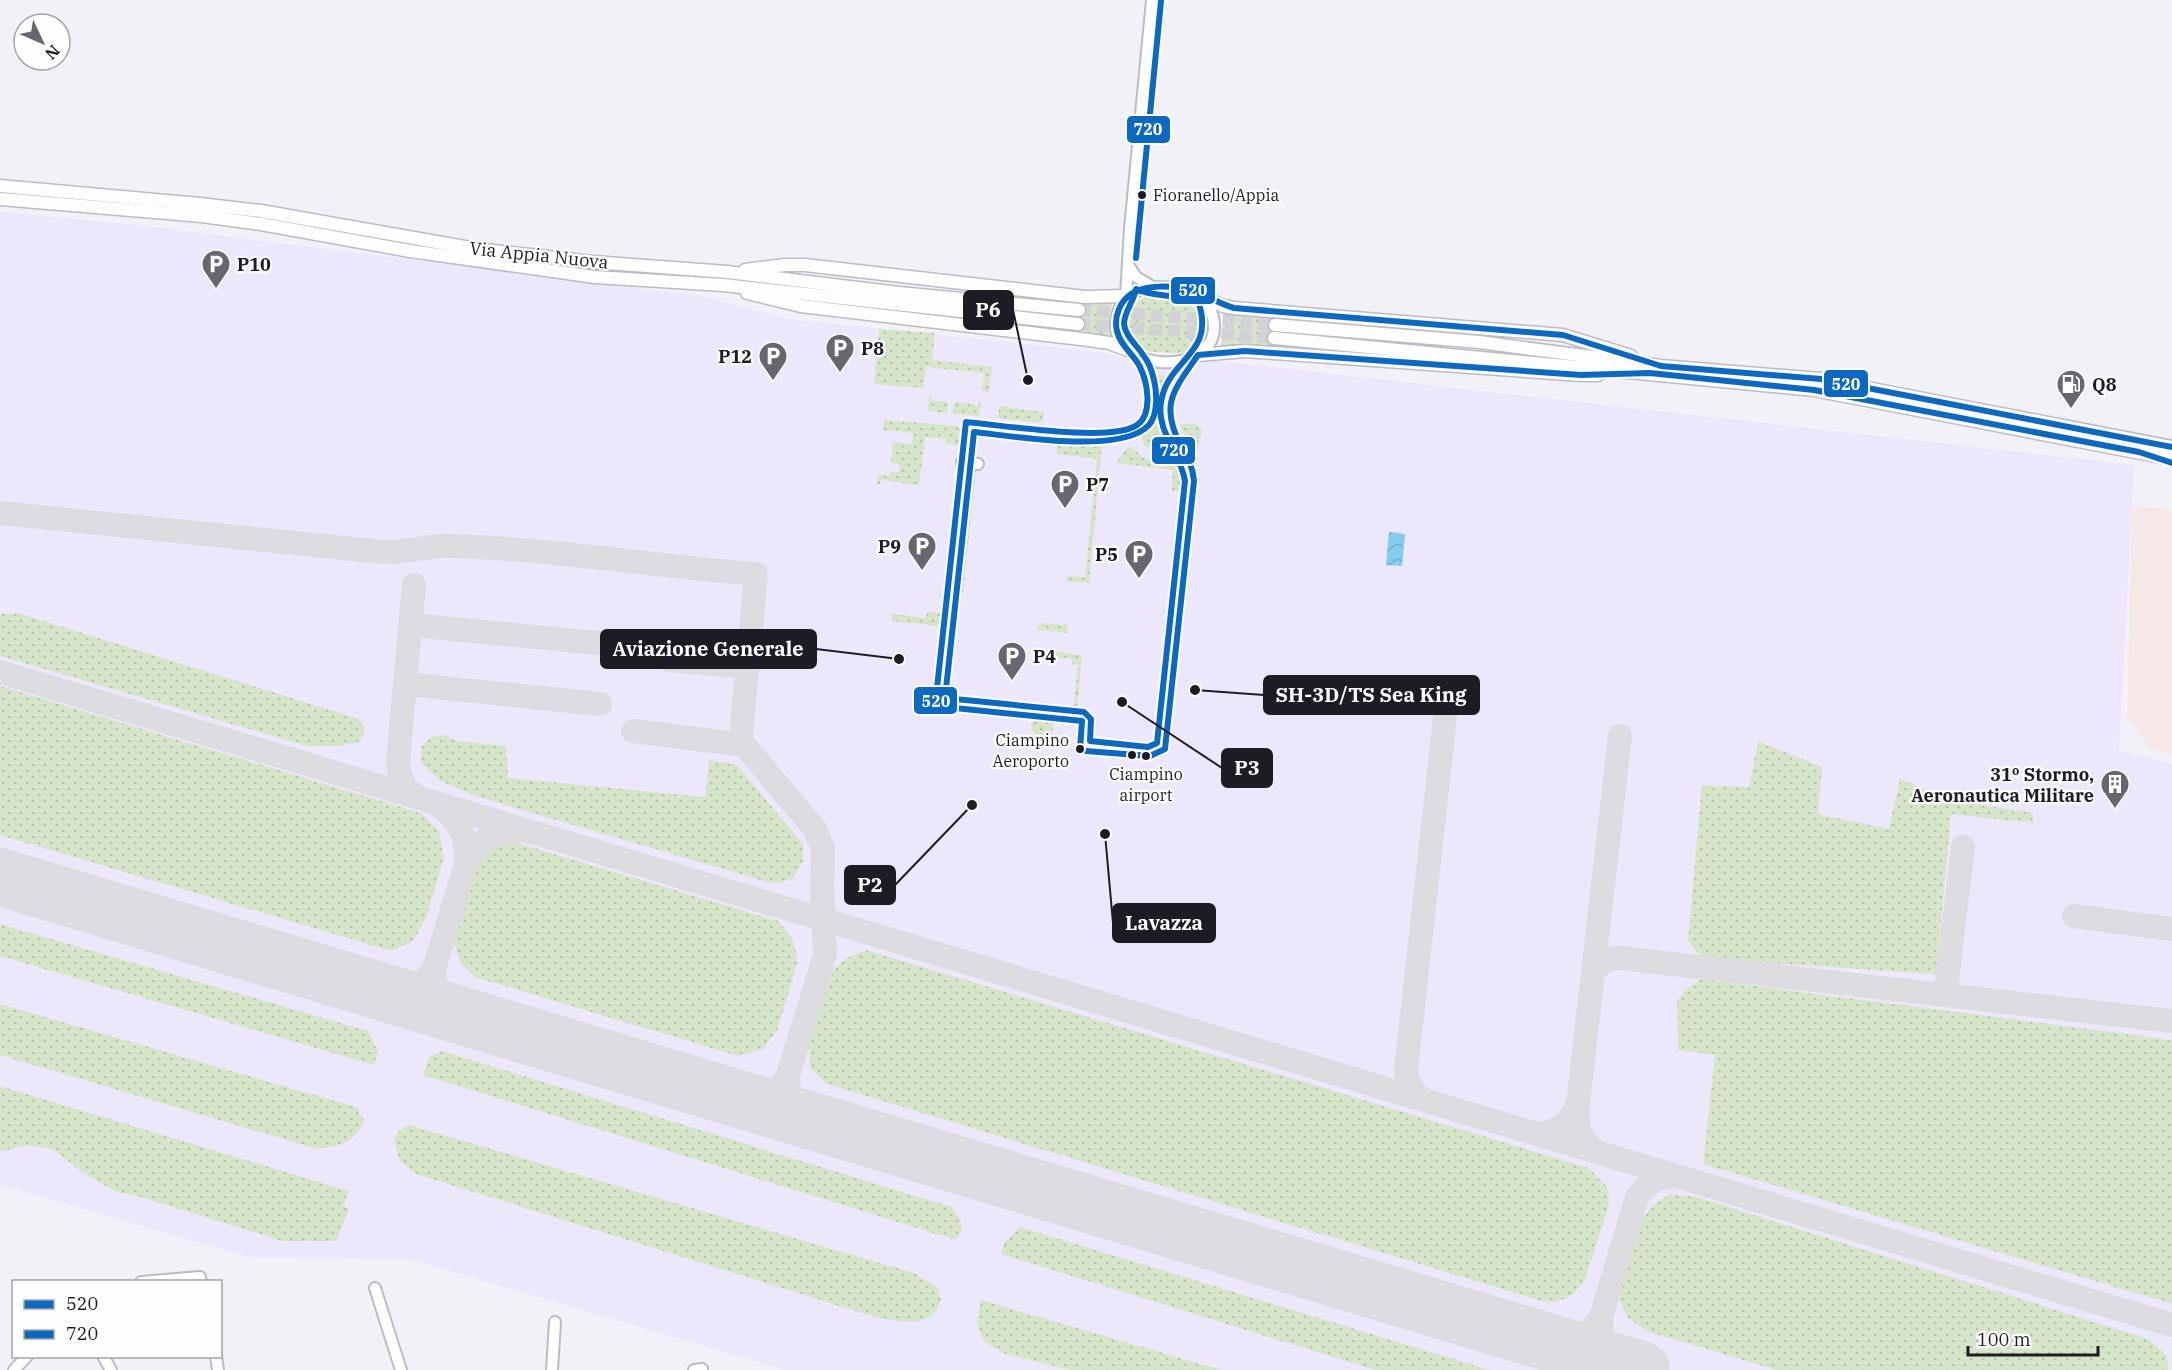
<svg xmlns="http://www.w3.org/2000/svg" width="2172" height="1370" viewBox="0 0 2172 1370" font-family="'IBM Plex Serif',serif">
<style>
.commercial{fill:#f7e8e8}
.built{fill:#ede7fb}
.grass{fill:url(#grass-dots)}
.water{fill:url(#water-waves)}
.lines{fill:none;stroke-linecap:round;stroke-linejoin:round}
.taxiway{stroke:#dcdce0;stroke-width:24}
.runway{stroke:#dcdce0;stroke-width:58}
.major-tunnel{stroke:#d3d1d8;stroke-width:12;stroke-dasharray:12 6;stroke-linecap:butt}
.minor-casing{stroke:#bdbbc3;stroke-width:14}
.major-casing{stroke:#bdbbc3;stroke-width:15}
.minor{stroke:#fdfdfe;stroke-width:10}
.major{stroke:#fdfdfe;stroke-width:12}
.bus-1-casing{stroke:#fefefe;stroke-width:10}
.bus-2-casing{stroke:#fefefe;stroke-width:10}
.bus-1{stroke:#0c69bf;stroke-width:6}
.bus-2{stroke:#0c69bf;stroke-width:6}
.bus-dot{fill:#1e1b25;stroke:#fefefe;stroke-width:2}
.labels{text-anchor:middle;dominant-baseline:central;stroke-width:4.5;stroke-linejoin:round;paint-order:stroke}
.bus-label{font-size:16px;fill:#1e1b25;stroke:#fefefe;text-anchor:start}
.street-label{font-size:18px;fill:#1e1b25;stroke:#fefefe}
.poi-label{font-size:18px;font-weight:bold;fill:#1e1b25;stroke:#fefefe;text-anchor:start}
.leader{fill:none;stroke:#1e1b25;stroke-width:2}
.callout-dot{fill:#1e1b25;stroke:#fefefe;stroke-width:2}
.callout{fill:#1e1b25;stroke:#1e1b25;stroke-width:2}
.callout-label{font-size:20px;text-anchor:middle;font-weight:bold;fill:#fff}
.line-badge{stroke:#fefefe;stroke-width:2}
.badge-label{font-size:16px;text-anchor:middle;font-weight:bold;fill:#fff}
</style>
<defs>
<pattern id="grass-dots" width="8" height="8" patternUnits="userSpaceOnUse" patternTransform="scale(1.5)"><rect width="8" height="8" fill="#d6e5c9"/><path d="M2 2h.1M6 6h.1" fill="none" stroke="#b7c4ac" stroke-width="1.8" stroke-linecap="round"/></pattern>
<pattern id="water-waves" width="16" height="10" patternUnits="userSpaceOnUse" patternTransform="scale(1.5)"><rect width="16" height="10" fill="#86cced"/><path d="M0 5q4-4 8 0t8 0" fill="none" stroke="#73afcb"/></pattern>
</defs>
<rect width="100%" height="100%" fill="#f3f1f8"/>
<!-- commercial -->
<path class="commercial" d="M 2132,506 L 2172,510 L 2172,754 L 2148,747 L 2127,717 Z"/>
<!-- built -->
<path class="built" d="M 0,212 L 139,225 L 705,297 L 789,319 L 1100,352 L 1157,367 L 1210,360 L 2134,465 L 2119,750 L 2172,764 L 2172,1370 L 785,1370 L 409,1259 L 252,1258 L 0,1185 Z"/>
<!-- grass -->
<path class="grass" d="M 1153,295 C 1176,297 1217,297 1207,333 C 1201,355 1179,354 1161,352 C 1152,352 1142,352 1134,345 C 1113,327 1129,298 1153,295 Z
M 1083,304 L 1112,304 L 1109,321 L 1110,337 L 1081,332 Z
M 1223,312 L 1275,318 L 1273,346 L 1272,348 L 1221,345 L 1224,329 Z
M 879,329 L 935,333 L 932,360 L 992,367 L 989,392 L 982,391 L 984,373 L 926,367 L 923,388 L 874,384 Z
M 1153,375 L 1172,376 L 1161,403 L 1156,403 L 1156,390 Z
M 931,394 L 931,400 L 948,402 L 947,413 L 928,411 L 929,396 Z
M 979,401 L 981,404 L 979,416 L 953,414 L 954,402 L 978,405 Z
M 999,406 L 1044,412 L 1042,423 L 998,418 Z
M 884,420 L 958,426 L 960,429 L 958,445 L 946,444 L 946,439 L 925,437 L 919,485 L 881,480 L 880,484 L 877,484 L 878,475 L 889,476 L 890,472 L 899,472 L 900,464 L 891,463 L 893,442 L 912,444 L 913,433 L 883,430 Z
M1142 437a13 13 0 1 1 26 0a13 13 0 1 1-26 0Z
M 1179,424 L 1196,424 L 1202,430 L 1196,457 Z
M 994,429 L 1046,435 L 1050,438 L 1050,446 L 984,438 L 985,432 Z
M 1065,437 L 1091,439 L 1091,442 L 1099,443 L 1102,446 L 1089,583 L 1066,582 L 1067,575 L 1085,577 L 1097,459 L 1057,454 L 1057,444 Z
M 1128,447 C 1135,449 1136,452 1141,456 C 1154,467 1167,459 1177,449 L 1188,471 L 1186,492 L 1172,491 L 1173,470 L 1116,463 Z
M 972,468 L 976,469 L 963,592 L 961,594 L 956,594 L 954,587 L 959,590 L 970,477 L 965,474 L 967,469 Z
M 927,612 L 940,613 L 939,626 L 891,621 L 892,614 L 926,618 Z
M 18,613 L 359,719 L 365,728 L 360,742 L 339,746 L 307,746 L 0,656 L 0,614 Z
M 1039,623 L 1068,625 L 1067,633 L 1038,630 Z
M 1040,650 L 1082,655 L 1077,712 L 1074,714 L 1071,713 L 1073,710 L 1078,665 L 1072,665 L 1072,659 L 1037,655 Z
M 0,686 L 421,813 L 439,831 L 444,858 L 426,918 L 413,941 L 391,951 L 0,835 Z
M 951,697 L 1067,710 L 1066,713 L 1048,711 L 1048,709 L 1037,708 L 1036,710 L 950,701 Z
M 1035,721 L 1053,723 L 1052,740 L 1063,742 L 1064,737 L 1069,737 L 1068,745 L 1042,742 L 1032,730 L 1031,724 Z
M 445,735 L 457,741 L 506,746 L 508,778 L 705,797 L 709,760 L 737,765 L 803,844 L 803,862 L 793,879 L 774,884 L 475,796 L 441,781 L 421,763 L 421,746 L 432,737 Z
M 1758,741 L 1822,767 L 1818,814 L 1889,829 L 1900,779 L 1950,800 L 2033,813 L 2033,823 L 1951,814 L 1936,974 L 1723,960 L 1701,957 L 1688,941 L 1702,785 L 1749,787 Z
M 511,841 L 778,921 L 792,938 L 798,961 L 777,1031 L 763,1049 L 738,1056 L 475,977 L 461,964 L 454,943 L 473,869 L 490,850 Z
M 0,924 L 368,1031 L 378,1052 L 374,1065 L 0,956 Z
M 866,950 L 1589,1168 L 1608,1188 L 1609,1205 L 1584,1283 L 1568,1298 L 1548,1303 L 827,1084 L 810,1068 L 809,1046 L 833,970 L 847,958 Z
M 1701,979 L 2158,1038 L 2172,1041 L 2172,1304 L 1703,1164 L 1715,1055 L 1678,1050 L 1677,1001 L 1685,990 Z
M 0,1004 L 356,1107 L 364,1121 C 352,1145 343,1145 317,1149 L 0,1055 Z
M 442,1051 L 952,1207 C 961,1221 966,1225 956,1240 L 423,1075 L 429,1057 Z
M 0,1086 L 349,1191 L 343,1206 L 349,1209 L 336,1241 L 282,1241 L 144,1198 L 116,1192 L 82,1172 L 53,1149 L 27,1145 L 0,1152 Z
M 409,1125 L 914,1273 L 938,1288 L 941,1300 C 939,1304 937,1310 934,1313 C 919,1330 881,1318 862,1313 L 416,1174 L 400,1161 L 394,1141 L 398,1132 Z
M 1670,1194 L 1697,1197 L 2148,1339 L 2167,1355 L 2168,1370 L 1777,1370 L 1649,1332 L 1628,1318 L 1619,1300 L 1641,1221 L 1653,1205 Z
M 1020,1227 L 1490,1370 L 1375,1370 L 1001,1254 L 1005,1242 Z
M 981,1300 L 1222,1370 L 1070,1370 L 1006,1354 L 984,1342 L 977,1322 Z"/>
<!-- water -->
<path class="water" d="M 1389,532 L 1405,534 L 1402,566 L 1386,565 Z"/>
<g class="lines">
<!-- taxiway -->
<path class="taxiway" d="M 0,513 L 383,552 C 406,553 428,545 451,546 C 553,549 654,566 756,574 L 741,736 L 744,745 L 815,829 L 823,849 L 822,887 L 825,955 L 788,1075 C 787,1100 798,1114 820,1124
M 414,585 L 398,761 C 398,777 404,791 420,798
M 411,625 L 617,645
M 669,660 L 748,667
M 0,672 L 2172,1325
M 405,684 L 600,704
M 633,731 L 744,745
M 438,805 C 460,820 468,839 466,864
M 2074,916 L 2172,929
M 1593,973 L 1603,961 L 1620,958 L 2172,1021
M 383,992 C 405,994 425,988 435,966
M 1938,993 L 1946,989 L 1963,847
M 462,1016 C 440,1003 432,993 435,966 L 466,864 L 470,856 L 476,847 L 495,834 L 520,830
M 731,1096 C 758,1101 773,1100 788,1075
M 1425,1100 C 1412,1094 1407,1083 1406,1070 L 1446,708
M 1578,1104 L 1620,736
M 1535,1133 C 1556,1135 1569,1123 1578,1104 C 1577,1125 1579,1141 1597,1152
M 1554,1344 C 1577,1343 1588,1336 1601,1317
M 1619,1363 L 1613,1358 L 1602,1338 L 1601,1317 L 1637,1197 C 1647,1183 1658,1176 1675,1176"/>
<!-- runway -->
<path class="runway" d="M 0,877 L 1641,1370"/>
<!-- major-tunnel -->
<path class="major-tunnel" d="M 1079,310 L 1275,325
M 1078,324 L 1274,338"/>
<!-- minor casing -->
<g class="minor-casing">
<path id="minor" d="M 1128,265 L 1136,277 L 1153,287
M 1154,287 C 1178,288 1201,284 1211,311 C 1238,386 1075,377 1126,296 L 1142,289 Z
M 1126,296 L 1130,229 L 1152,0
M 962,462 L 978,464
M 141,1282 L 200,1277 L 201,1282
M 375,1288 L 401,1370
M 103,1356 L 111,1370
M 216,1356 L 218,1370
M 14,1370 L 27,1356
M 552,1370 L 555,1322
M 694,1370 L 702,1369"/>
</g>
<!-- major casing -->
<g class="major-casing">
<path id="major" d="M 0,186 L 200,204 L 261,211 L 476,249 L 593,262 L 727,272 L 899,293 L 1079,310
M 0,199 L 202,216 L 261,224 L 410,251 L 595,277 L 723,285 L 1078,324
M 745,270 L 785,265 L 805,265 L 1085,297 L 1126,296
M 747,293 L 801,306 L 1089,340 L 1109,343 L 1128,350
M 1206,298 L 1223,306 L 1234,308 L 1563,335 L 1631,356
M 1275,325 L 1479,342 L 1661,366 L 1821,379 L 2172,447
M 1274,338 L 1814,390 L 2172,459
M 1198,355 L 1245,351 L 1581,375 L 1598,375"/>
</g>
<!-- minor -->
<use href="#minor" class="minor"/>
<!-- major -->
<use href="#major" class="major"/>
<!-- bus-1 casing -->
<g class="bus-1-casing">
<path id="bus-1" d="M 2172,447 L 1821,379 L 1661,366 L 1563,335 L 1234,308 C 1216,303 1201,291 1183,288 C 1161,285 1129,284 1119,309 C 1116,316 1115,323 1117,331 C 1120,345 1132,353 1139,365 C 1147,380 1154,413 1137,425 C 1111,443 1002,425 966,422 L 935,706 L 1082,721 L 1080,749 L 1086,751 L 1150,756 L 1165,749 L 1194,481 C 1193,467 1188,458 1181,446 C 1159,404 1174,390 1198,355 L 1245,351 L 1581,375 L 1650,373 L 1814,390 L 2139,452 L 2172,463"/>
</g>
<!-- bus-2 casing -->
<g class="bus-2-casing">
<path id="bus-2" d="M 1136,258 L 1161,1
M 1136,289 C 1155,298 1179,293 1199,304 C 1215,355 1168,358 1161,402 C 1156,432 1181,453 1185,481 L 1157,743 L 1148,747 L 1090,741 L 1091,719 L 1084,712 L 945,698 L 974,432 C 1013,436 1121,455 1149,425 C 1158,415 1157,392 1154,380 C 1152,371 1149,362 1143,355 C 1137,345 1125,336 1124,324 C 1124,312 1134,301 1136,289 Z"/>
</g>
<!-- bus-1 -->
<use href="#bus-1" class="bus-1"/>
<!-- bus-2 -->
<use href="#bus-2" class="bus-2"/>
</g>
<!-- icons -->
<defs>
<g id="parking-pin" transform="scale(1.5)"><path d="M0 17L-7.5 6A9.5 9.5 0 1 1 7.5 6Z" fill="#69666f" stroke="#fefefe"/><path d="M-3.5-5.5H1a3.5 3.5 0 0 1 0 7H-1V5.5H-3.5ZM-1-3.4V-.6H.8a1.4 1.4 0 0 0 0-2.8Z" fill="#fff"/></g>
<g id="fuel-pin" transform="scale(1.5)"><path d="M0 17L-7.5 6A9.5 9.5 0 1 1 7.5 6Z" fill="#69666f" stroke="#fefefe"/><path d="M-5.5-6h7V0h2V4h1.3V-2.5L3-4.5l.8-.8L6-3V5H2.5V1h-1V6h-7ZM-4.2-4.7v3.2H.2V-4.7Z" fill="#fff"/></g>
<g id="building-pin" transform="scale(1.5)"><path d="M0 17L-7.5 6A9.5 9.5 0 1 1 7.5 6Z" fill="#69666f" stroke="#fefefe"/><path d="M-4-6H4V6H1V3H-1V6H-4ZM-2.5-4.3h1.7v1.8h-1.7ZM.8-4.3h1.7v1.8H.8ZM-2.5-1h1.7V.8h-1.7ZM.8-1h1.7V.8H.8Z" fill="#fff"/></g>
</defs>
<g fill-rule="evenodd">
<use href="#parking-pin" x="216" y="264"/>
<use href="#parking-pin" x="840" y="348"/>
<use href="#parking-pin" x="773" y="356"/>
<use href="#fuel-pin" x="2071" y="384"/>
<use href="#parking-pin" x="1065" y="484"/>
<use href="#parking-pin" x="922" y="546"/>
<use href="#parking-pin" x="1139" y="554"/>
<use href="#parking-pin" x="1012" y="656"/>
<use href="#building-pin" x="2115" y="784"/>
</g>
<!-- markers -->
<g class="bus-dot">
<circle cx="1142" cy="195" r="5"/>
<circle cx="1080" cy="749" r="5"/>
<circle cx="1132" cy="755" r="5"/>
<circle cx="1146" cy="756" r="5"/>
</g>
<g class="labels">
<!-- bus labels -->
<g class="bus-label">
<text x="1153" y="195">Fioranello/Appia</text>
<text x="1069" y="740" text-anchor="end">Ciampino<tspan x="1069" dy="21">Aeroporto</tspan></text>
<text x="1146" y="774" text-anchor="middle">Ciampino<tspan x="1146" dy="21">airport</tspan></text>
</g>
<!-- street labels -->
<g class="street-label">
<text transform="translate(539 255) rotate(6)">Via Appia Nuova</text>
</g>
<!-- poi labels -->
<g class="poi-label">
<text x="237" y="264">P10</text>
<text x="861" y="348">P8</text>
<text x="752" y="356" text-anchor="end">P12</text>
<text x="2092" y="384">Q8</text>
<text x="1086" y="484">P7</text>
<text x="901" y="546" text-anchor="end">P9</text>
<text x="1118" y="554" text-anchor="end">P5</text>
<text x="1033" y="656">P4</text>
<text x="2094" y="774" text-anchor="end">31º Stormo,<tspan x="2094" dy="21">Aeronautica Militare</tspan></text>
</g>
</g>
<!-- callouts -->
<path class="leader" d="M1028 380L1013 310M899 659L816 649M1195 690L1264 695M1122 702L1222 768M972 805L895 885M1105 834L1113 923"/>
<g class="callout-dot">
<circle cx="1028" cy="380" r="6"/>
<circle cx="899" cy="659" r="6"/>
<circle cx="1195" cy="690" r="6"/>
<circle cx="1122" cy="702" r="6"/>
<circle cx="972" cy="805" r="6"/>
<circle cx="1105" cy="834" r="6"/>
</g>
<g class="callout">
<rect x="964" y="291" width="49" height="38" rx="6"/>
<rect x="601" y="630" width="215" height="38" rx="6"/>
<rect x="1264" y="676" width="215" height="38" rx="6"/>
<rect x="1222" y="749" width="50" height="38" rx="6"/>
<rect x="845" y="866" width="50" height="38" rx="6"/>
<rect x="1113" y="904" width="102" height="38" rx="6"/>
</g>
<g class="callout-label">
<text x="988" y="317">P6</text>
<text x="708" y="656">Aviazione Generale</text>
<text x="1371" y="702">SH-3D/TS Sea King</text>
<text x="1247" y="775">P3</text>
<text x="870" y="892">P2</text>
<text x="1164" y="930">Lavazza</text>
</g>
<g class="line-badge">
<rect x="1126" y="115" width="45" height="29" rx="6" fill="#0c69bf"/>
<rect x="1170" y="276" width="46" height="29" rx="6" fill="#0c69bf"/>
<rect x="1823" y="369" width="46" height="29" rx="6" fill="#0c69bf"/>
<rect x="1151" y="436" width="45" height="29" rx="6" fill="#0c69bf"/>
<rect x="913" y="686" width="45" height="29" rx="6" fill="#0c69bf"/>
</g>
<g class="badge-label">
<text x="1148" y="135">720</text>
<text x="1193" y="296">520</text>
<text x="1846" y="390">520</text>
<text x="1174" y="456">720</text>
<text x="936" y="707">520</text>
</g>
<!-- legend -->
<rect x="12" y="1280" width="210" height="78" fill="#fefefe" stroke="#a4a3a7" stroke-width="1.5"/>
<rect x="24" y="1300" width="30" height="9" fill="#0c69bf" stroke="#a4a3a7" stroke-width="1.5"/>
<text x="66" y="1310" font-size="18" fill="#1e1b25">520</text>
<rect x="24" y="1330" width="30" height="9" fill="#0c69bf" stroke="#a4a3a7" stroke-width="1.5"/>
<text x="66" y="1340" font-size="18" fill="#1e1b25">720</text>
<!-- north arrow -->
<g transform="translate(42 42) rotate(134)"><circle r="28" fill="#fefefe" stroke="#a4a3a7" stroke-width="1.5"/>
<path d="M0-4.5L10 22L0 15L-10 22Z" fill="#69666f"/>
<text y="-9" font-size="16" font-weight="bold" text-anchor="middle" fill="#1e1b25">N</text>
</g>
<!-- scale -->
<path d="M1968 1346v9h130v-9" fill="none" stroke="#1e1b25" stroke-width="3"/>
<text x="1977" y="1346" font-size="18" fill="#1e1b25" stroke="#fefefe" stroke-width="4.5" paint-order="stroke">100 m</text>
</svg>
